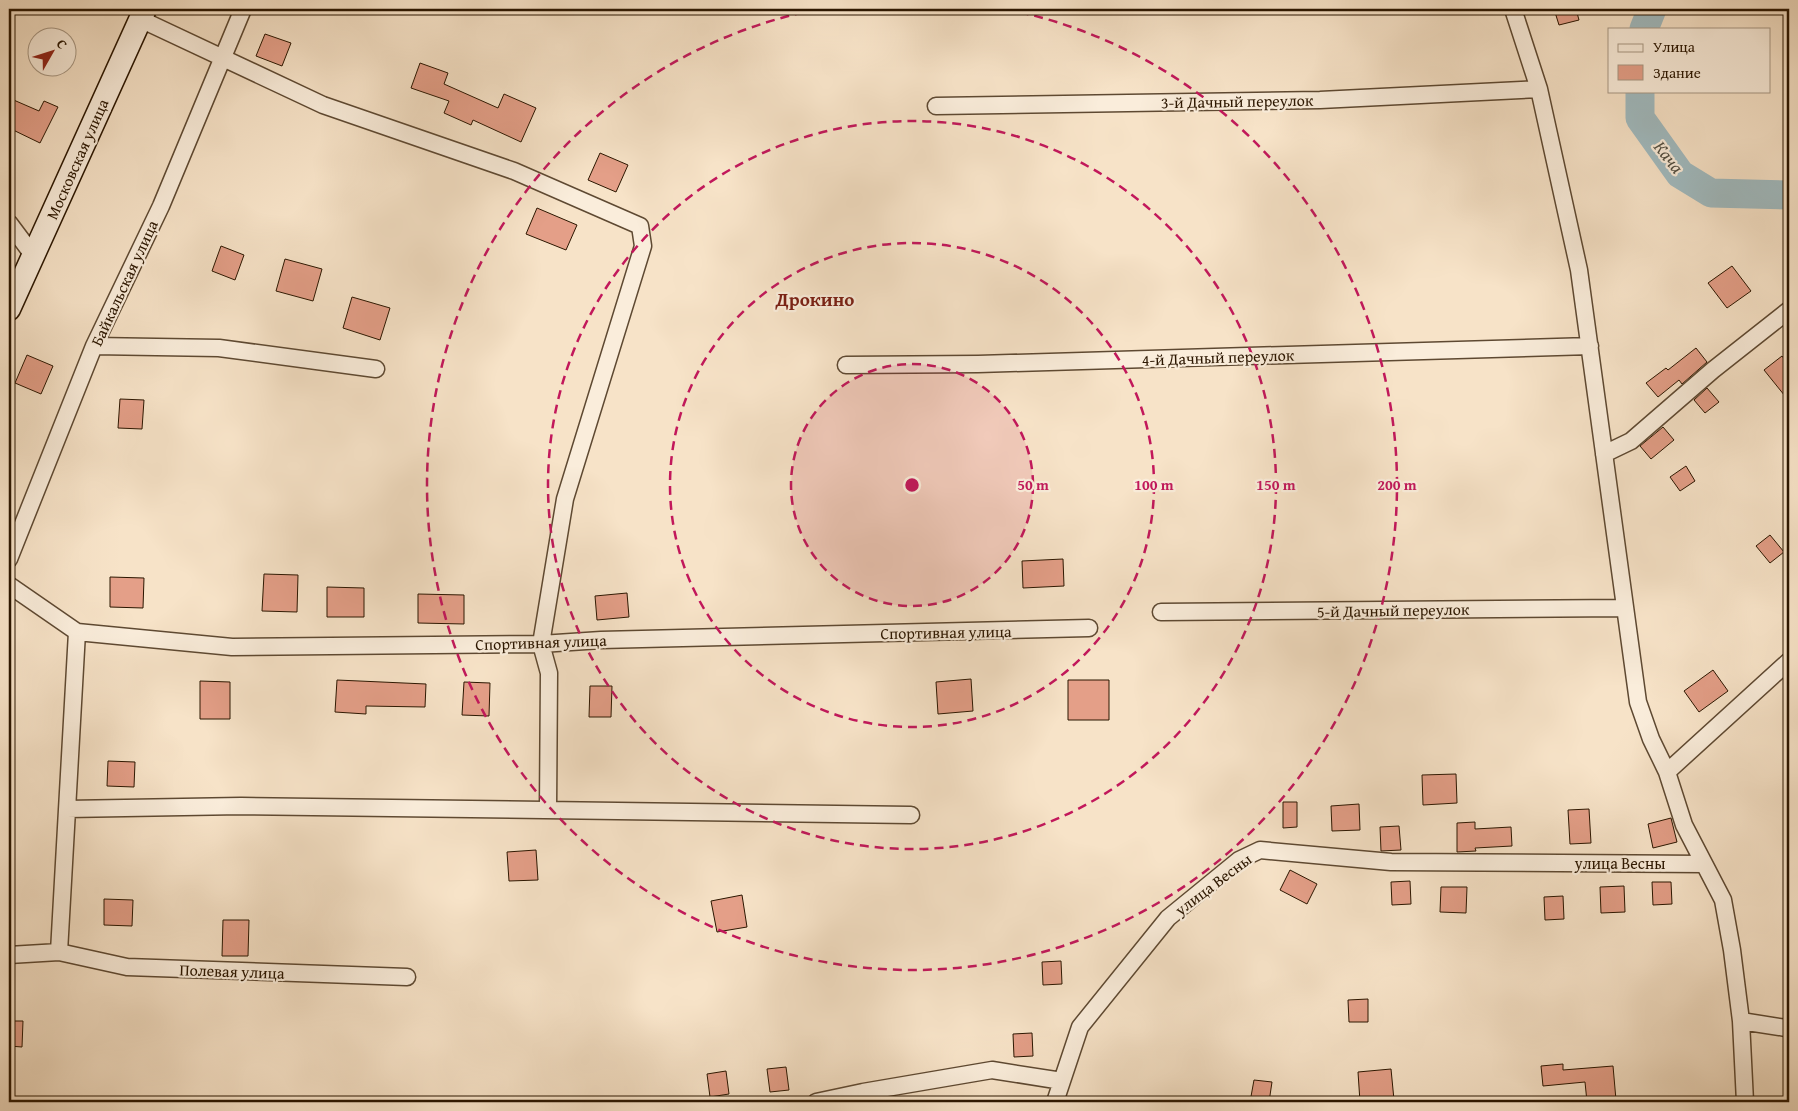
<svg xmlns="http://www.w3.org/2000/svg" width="1798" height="1111" viewBox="0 0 1798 1111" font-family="'Gentium Book Plus',serif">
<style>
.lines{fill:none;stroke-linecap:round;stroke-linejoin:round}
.river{stroke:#a1bbc0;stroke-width:29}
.building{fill:#e49f88;stroke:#2b1600}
.street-casing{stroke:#5e4932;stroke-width:19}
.secondary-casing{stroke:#2b1600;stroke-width:25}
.street{stroke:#faeddb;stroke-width:16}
.secondary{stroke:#faeddb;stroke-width:22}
.ring{fill:none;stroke:#c2185b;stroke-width:2.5;stroke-dasharray:9 6}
.labels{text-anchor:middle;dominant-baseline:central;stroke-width:4.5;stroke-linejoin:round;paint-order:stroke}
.street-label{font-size:16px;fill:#2b1600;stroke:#faeddb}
.water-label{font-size:18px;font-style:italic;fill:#545043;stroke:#faeddb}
.quarter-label{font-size:19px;font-weight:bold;fill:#7a1f14;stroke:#faeddb}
.centre{fill:#c2185b;stroke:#faeddb;stroke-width:2.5}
.ring-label{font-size:15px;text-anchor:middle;font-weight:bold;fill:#c2185b;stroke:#faeddb;stroke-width:4.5;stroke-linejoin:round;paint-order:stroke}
</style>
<rect width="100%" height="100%" fill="#f7e3c8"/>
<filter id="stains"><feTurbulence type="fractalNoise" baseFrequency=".004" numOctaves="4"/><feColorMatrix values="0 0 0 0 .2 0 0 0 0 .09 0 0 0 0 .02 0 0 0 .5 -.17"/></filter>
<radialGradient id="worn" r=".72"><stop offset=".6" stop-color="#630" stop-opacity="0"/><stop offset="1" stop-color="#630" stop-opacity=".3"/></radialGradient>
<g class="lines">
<!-- river -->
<path class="river" d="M 1644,29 L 1652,9
M 1640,91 L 1640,118 L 1680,174 L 1711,193 L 1789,195"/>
</g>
<!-- building -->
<path class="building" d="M 1554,9 L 1576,9 L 1579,20 L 1559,25 Z
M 265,34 L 291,43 L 282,66 L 256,56 Z
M 420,63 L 448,73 L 444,84 L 498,108 L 504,94 L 536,108 L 521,142 L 473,120 L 471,125 L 444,113 L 449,101 L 411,88 Z
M 9,98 L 39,111 L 44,101 L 58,107 L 40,143 L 9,128 Z
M 600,153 L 628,165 L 616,192 L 588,180 Z
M 537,208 L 577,225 L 566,250 L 526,234 Z
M 221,246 L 244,255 L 235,280 L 212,271 Z
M 285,259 L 322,269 L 313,301 L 276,291 Z
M 1732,266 L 1751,291 L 1727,308 L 1708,283 Z
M 352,297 L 390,308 L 380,340 L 343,328 Z
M 1696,348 L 1707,362 L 1682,384 L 1679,380 L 1658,397 L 1646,383 L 1666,368 L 1668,370 Z
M 27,355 L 53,366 L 41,394 L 15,383 Z
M 1782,356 L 1789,365 L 1789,401 L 1764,370 Z
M 1707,388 L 1719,402 L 1705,413 L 1694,400 Z
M 120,399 L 144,400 L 142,429 L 118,428 Z
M 1663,427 L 1674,440 L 1651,459 L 1640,446 Z
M 1686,466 L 1695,481 L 1680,491 L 1670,477 Z
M 1770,535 L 1784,552 L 1770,563 L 1756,546 Z
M 1063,559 L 1064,586 L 1023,588 L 1022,561 Z
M 264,574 L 298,575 L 297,612 L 262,611 Z
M 110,577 L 144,578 L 143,608 L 110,607 Z
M 327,587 L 364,588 L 364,617 L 327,617 Z
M 627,593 L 629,617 L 597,620 L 595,596 Z
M 418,594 L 464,595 L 464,624 L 418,623 Z
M 1713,670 L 1728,691 L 1699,712 L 1684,691 Z
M 971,679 L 973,711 L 938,714 L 936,682 Z
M 337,680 L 426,684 L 425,707 L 366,706 L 366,714 L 335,712 Z
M 1068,680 L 1109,680 L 1109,720 L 1068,720 Z
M 200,681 L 230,682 L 230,719 L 200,719 Z
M 464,682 L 490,683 L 489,716 L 462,715 Z
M 590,686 L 612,686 L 611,717 L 589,717 Z
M 108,761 L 135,762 L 134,787 L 107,786 Z
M 1456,774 L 1457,803 L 1423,805 L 1422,775 Z
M 1283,802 L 1297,802 L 1297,827 L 1283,828 Z
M 1359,804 L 1360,830 L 1332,831 L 1331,806 Z
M 1589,809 L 1591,843 L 1570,844 L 1568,810 Z
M 1671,818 L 1677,842 L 1653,848 L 1648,824 Z
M 1475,822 L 1475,829 L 1511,827 L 1512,846 L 1475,848 L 1476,851 L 1457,852 L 1457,823 Z
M 1399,826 L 1401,850 L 1381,851 L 1380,827 Z
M 536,850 L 538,880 L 509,881 L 507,852 Z
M 1290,870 L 1317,884 L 1307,904 L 1280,890 Z
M 1410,881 L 1411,904 L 1392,905 L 1391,882 Z
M 1652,882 L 1671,882 L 1672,904 L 1653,905 Z
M 1624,886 L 1625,912 L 1601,913 L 1600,887 Z
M 1441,887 L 1467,887 L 1466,913 L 1440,912 Z
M 742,895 L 747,927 L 717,932 L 711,901 Z
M 1563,896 L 1564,919 L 1545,920 L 1544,897 Z
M 104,899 L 133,900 L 132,926 L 104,925 Z
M 223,920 L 249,920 L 248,956 L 222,956 Z
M 1061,961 L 1062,984 L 1043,985 L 1042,962 Z
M 1368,999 L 1368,1022 L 1349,1022 L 1348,1000 Z
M 9,1021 L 23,1021 L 22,1047 L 9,1046 Z
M 1032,1033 L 1033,1056 L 1014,1057 L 1013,1034 Z
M 1563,1064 L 1563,1070 L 1613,1066 L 1616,1100 L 1587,1102 L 1585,1082 L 1543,1086 L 1541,1066 Z
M 786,1067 L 789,1090 L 770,1092 L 767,1069 Z
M 1391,1069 L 1394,1100 L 1360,1102 L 1358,1072 Z
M 726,1071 L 729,1094 L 710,1097 L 707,1074 Z
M 1254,1080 L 1272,1082 L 1269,1102 L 1250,1102 Z"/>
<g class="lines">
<!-- street casing -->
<g class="street-casing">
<path id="street" d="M 1513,9 L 1539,89 L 1579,270 L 1638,702 L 1651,739 L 1667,772 L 1684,825 L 1723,900 L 1732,950 L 1741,1021 L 1745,1102
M 140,19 L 323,105 L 514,171 L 640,226 L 643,246 L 565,499 L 541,644 L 549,673 L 548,810
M 936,106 L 1320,100 L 1539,89
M 9,223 L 33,255
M 94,346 L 219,348 L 376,369
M 846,365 L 978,364 L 1590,346
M 1604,454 L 1631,441 L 1713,370 L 1789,310
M 9,559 L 94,346 L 161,206 L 243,9
M 9,585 L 77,632 L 232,647 L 541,644 L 601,640 L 1089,628
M 1161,612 L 1625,608
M 1667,772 L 1789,661
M 67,809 L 241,806 L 911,815
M 59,952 L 77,632
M 9,955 L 59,952 L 127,967 L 407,977
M 1741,1021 L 1786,1028 L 1789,1025
M 816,1102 L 863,1092 L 992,1070 L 1062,1081 L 1080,1027 L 1168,918 L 1239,860 L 1260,850 L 1391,862 L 1704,864
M 1055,1102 L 1062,1081"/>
</g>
<!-- secondary casing -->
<g class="secondary-casing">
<path id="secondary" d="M 9,309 L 145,9"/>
</g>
<!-- street -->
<use href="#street" class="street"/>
<!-- secondary -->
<use href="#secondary" class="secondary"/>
</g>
<!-- distance rings -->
<circle cx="912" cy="485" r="121" fill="#c2185b" fill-opacity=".12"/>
<g class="ring">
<circle cx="912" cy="485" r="121"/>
<circle cx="912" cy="485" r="242"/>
<circle cx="912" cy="485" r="364"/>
<path d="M1005 9A485 485 0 1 1 819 9"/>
</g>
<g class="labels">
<!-- street labels -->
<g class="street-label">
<text transform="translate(1237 101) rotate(-1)">3-й Дачный переулок</text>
<text transform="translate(77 159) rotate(-66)">Московская улица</text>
<text transform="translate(124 283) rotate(-65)">Байкальская улица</text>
<text transform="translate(1218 357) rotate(-2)">4-й Дачный переулок</text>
<text transform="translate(1393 610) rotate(-1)">5-й Дачный переулок</text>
<text transform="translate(946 632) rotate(-1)">Спортивная улица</text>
<text transform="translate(541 642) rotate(-2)">Спортивная улица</text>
<text x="1620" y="863">улица Весны</text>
<text transform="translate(1213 884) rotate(-37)">улица Весны</text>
<text transform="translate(232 971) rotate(2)">Полевая улица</text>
</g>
<!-- water labels -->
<g class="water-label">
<text transform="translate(1669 157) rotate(52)">Кача</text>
</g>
<!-- quarter labels -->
<g class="quarter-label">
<text x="815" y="299">Дрокино</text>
</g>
</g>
<circle cx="912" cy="485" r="8" class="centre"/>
<g class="ring-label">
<text x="1033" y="490">50 m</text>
<text x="1154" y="490">100 m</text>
<text x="1276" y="490">150 m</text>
<text x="1397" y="490">200 m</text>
</g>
<!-- margin -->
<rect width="1798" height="1111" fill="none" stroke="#f7e3c8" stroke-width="30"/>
<rect x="10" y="10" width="1778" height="1091" fill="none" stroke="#2b1600" stroke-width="2.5"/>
<rect x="15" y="15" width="1768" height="1081" fill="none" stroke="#2b1600"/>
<!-- legend -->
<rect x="1608" y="28" width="162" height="65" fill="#faeddb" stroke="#a79783"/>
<rect x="1618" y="44" width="25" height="8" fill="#faeddb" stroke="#a79783"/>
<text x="1653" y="52" font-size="15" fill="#2b1600">Улица</text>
<rect x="1618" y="65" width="25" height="15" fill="#e49f88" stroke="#a79783"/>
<text x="1653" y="78" font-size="15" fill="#2b1600">Здание</text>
<!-- north arrow -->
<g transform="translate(52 52) rotate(51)"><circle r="24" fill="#faeddb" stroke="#a79783"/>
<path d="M0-4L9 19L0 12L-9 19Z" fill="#8f2418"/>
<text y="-8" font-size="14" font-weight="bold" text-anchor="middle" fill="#2b1600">С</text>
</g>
<rect width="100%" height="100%" filter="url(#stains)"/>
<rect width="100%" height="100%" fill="url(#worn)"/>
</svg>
